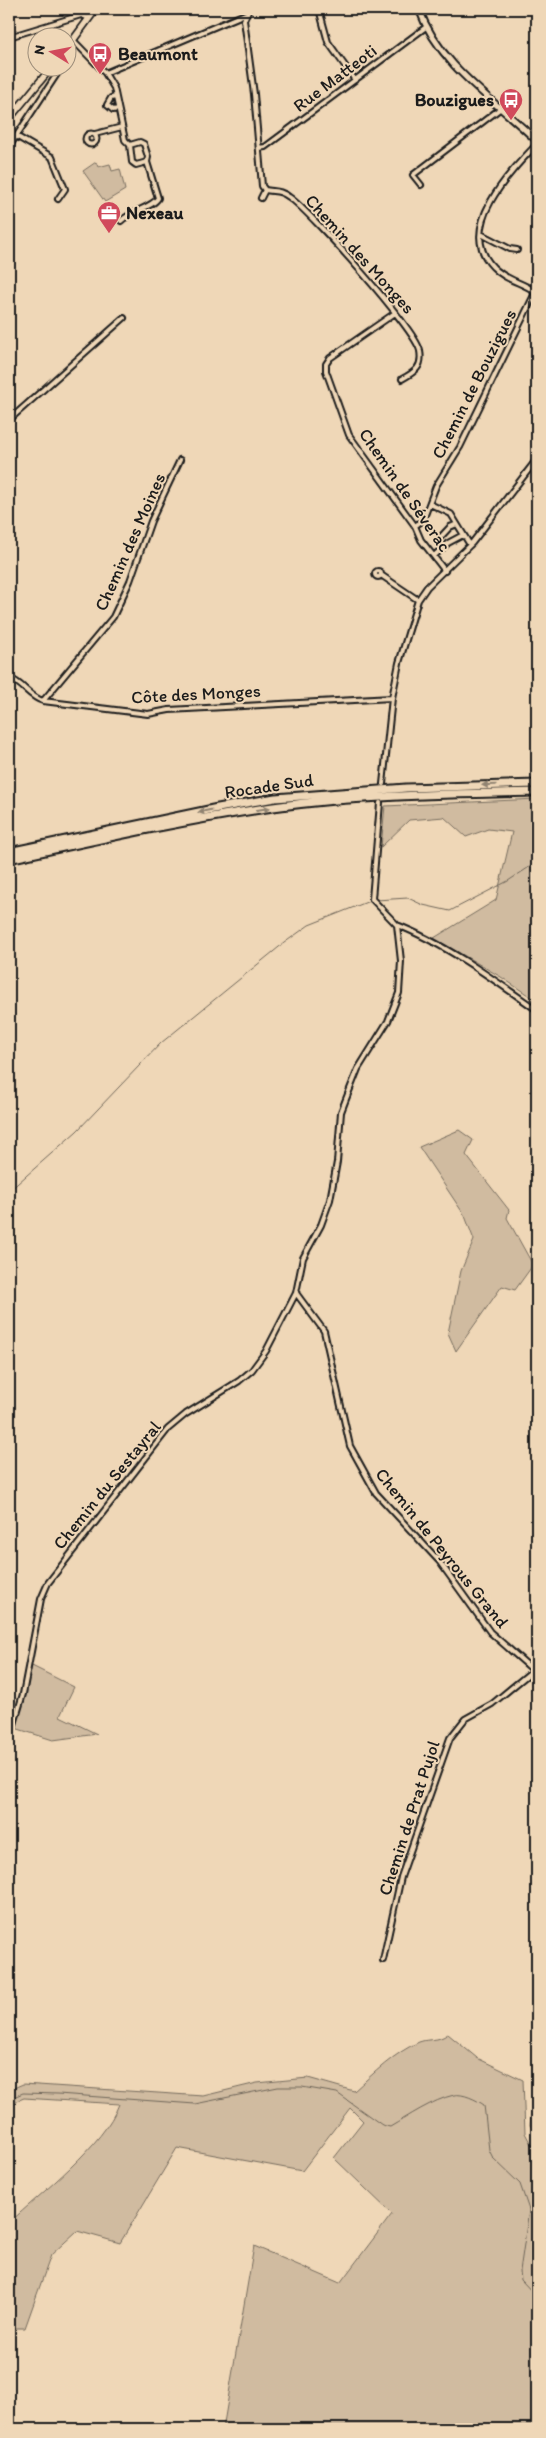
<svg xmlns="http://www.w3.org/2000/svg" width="546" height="2438" viewBox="0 0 546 2438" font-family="Itim,sans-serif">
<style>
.green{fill:#d0bba0;stroke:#766c5e}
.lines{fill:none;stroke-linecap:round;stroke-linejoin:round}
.stream{stroke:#6f6659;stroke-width:1}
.street-casing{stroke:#1c1c1c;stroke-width:8}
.secondary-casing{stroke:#1c1c1c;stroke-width:9}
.primary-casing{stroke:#1c1c1c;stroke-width:9}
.highway-casing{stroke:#1c1c1c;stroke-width:11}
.street{stroke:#efd7b7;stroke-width:4}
.secondary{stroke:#efd7b7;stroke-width:5}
.primary{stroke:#efd7b7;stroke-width:5.5}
.highway{stroke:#efd7b7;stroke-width:7}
.oneway{fill:#908371}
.labels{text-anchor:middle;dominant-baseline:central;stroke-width:4;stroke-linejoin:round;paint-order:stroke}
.poi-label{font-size:18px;font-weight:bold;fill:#1c1c1c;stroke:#efd7b7;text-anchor:start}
.street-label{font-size:18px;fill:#1c1c1c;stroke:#efd7b7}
</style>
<rect width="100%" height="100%" fill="#efd7b7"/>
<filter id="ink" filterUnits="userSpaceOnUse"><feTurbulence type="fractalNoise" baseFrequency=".02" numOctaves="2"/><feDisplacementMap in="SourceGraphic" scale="10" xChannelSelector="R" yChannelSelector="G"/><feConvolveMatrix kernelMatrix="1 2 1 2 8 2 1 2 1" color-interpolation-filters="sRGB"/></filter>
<g filter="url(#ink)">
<!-- green -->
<path class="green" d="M 96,162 L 98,167 L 110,164 L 112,171 L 120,169 L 125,190 L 105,202 L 83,171 Z
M 537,799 L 537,1001 L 501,977 L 434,938 L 496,900 L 512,832 L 488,829 L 466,837 L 444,817 L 409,820 L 381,847 L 385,806 Z
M 459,1130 L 473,1140 L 466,1155 L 509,1210 L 507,1218 L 533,1265 L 515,1290 L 502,1286 L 456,1351 L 448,1333 L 461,1271 L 474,1240 L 465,1216 L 419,1147 Z
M 32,1666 L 74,1687 L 60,1716 L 97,1734 L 53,1740 L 15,1728 Z
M 448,2034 L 477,2058 L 523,2080 L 525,2133 L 532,2146 L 537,2147 L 537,2429 L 223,2429 L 254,2246 L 340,2283 L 392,2214 L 334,2158 L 363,2121 L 350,2108 L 302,2171 L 177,2148 L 120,2243 L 77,2231 L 51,2255 L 25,2328 L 9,2328 L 9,2223 C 42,2192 104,2145 119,2104 L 24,2098 L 9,2104 L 9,2090 L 23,2084 L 203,2096 L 257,2083 L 308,2078 L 354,2091 C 373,2074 394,2053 419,2042 C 430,2038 437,2042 448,2034 Z
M 537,2073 L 537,2137 L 530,2125 Z"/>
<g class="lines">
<!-- stream -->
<path class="stream" d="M 376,900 L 408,898 L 423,905 L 450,911 L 508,881 L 537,862
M 9,1191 L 77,1131 L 161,1043 L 284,943 L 309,925 L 372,900
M 9,2099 L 23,2093 L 58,2094 L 195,2104 L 278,2087 L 302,2087 L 337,2093 L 382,2125 L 390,2127 C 409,2116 432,2100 454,2095 C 463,2093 477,2100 484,2105 L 489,2150 L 493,2158 L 520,2184 L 529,2210 L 520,2271 L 521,2280 L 537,2297"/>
<!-- street casing -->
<g class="street-casing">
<path id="street" d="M 249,9 L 244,20 L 254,94 L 262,186 L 265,190 C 275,192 280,190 289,197 C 310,211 417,331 420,351 C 423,367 415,372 402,379
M 319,9 L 328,42 L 355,80
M 9,37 L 81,15 L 89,18
M 73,40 L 105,73 L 245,14
M 68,58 L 71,50 L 68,47
M 105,73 L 114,88 L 125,140 L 130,145 L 132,162 L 136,165 L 147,162 L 148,157 L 144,144 L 140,142 L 130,145
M 115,97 L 111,98 L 107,105 L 113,110 L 118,109
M85.5 139a5.5 5.5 0 1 1 11 0a5.5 5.5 0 1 1-11 0Z
M 95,134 L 122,127
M 16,136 L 52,157 L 65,189 L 58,199
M 9,147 L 61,68
M 259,148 L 265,147 L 426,27
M 421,185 L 413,175 L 501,108
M 261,198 L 265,190
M 121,221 C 131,211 153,207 158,198 L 147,162
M 481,234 L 510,249 L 517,250
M 395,313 L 330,358 L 326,364 L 326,371 L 349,435 L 415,526 L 421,540 L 445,571
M 9,420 L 124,318
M 430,504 L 451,514 L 470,545
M 415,526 L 423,520 L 436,486 L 460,447 L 534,295 L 533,290 C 520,282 504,279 493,267 C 455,228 511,171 537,144
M 442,549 L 437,541 L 450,527 L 457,524
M 434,556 L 448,543 L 463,535
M375 574a3 3 0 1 1 6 0a3 3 0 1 1-6 0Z
M 381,575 L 418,600
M 9,678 C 23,683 29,697 43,701 L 148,714 L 169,710 L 392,698
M 43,701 L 113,617 L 130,581 L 151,521 L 180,460
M 383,784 L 392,698 L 399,663 L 418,600 L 427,587 L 472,543 L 537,459
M 397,925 C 444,943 496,981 537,1010
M 296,1293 L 324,1331 L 350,1446 L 376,1493 L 439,1561 L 490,1632 L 533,1670
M 9,1741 L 23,1694 L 41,1599 L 48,1583 L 168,1429 L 186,1414 L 239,1381 L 252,1370 L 266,1351 L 296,1293 L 303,1258 L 321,1225 L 330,1200 L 337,1162 L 341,1112 L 346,1099 L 358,1069 L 388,1021 L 399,993 L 401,961 L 397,925 L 372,899 L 380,803
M 383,1960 L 401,1877 L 450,1738 L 465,1719 L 492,1704 L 537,1667"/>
</g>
<!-- secondary casing -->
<g class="secondary-casing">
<path id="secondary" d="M 419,9 C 440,67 495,100 537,141"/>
</g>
<!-- primary casing -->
<g class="primary-casing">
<path id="primary" d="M 68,47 L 96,9
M 9,119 L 51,68"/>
</g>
<!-- highway casing -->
<g class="highway-casing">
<path id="highway" d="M 9,852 L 218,808 L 275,798 L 406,788 L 537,784
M 9,859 C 96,840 184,820 273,807 C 360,795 449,794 537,792"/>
</g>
<!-- street -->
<use href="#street" class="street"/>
<!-- secondary -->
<use href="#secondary" class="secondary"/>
<!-- primary -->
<use href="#primary" class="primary"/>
<!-- highway -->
<use href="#highway" class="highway"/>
</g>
<!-- one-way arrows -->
<defs><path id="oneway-solid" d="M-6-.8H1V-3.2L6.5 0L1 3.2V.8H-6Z" transform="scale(1.25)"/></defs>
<g class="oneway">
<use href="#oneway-solid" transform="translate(489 785) rotate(178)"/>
<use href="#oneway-solid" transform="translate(263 809) rotate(-9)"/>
<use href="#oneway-solid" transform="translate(205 811) rotate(168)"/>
</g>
</g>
<!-- icons -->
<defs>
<g id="bus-pin" transform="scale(1.25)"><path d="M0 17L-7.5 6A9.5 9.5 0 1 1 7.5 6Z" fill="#d1495b" stroke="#efd7b7"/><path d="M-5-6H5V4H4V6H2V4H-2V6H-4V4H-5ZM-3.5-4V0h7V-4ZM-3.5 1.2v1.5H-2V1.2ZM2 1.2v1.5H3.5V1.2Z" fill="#fff"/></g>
<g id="office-pin" transform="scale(1.25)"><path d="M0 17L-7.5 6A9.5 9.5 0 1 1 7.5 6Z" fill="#d1495b" stroke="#efd7b7"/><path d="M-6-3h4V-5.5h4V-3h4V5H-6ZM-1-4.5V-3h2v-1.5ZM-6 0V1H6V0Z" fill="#fff"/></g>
</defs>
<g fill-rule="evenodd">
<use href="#bus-pin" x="100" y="54"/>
<use href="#bus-pin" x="511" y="100"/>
<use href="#office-pin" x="109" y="213"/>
</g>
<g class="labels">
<!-- poi labels -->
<g class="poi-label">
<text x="118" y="54">Beaumont</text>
<text x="494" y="100" text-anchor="end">Bouzigues</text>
<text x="126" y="213">Nexeau</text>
</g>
<!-- street labels -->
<g class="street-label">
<text transform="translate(335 78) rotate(-37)">Rue Matteoti</text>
<text transform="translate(360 254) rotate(48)">Chemin des Monges</text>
<text transform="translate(474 384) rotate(-63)">Chemin de Bouzigues</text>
<text transform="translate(405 490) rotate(55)">Chemin de Séverac</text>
<text transform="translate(130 542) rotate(-66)">Chemin des Moines</text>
<text transform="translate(196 694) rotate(-3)">Côte des Monges</text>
<text transform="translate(269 786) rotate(-8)">Rocade Sud</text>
<text transform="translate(107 1485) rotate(-51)">Chemin du Sestayral</text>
<text transform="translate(442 1548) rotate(51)">Chemin de Peyrous Grand</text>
<text transform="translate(409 1818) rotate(-72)">Chemin de Prat Pujol</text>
</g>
</g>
<!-- margin -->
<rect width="546" height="2438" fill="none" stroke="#efd7b7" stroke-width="30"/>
<rect x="15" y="15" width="516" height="2408" fill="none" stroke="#1c1c1c" stroke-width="2" filter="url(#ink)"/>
<!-- north arrow -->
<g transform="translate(52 52) rotate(280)"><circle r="24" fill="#efd7b7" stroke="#9b8c79"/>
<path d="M0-4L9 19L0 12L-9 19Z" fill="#d1495b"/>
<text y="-8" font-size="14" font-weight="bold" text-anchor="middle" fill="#1c1c1c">N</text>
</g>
</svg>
